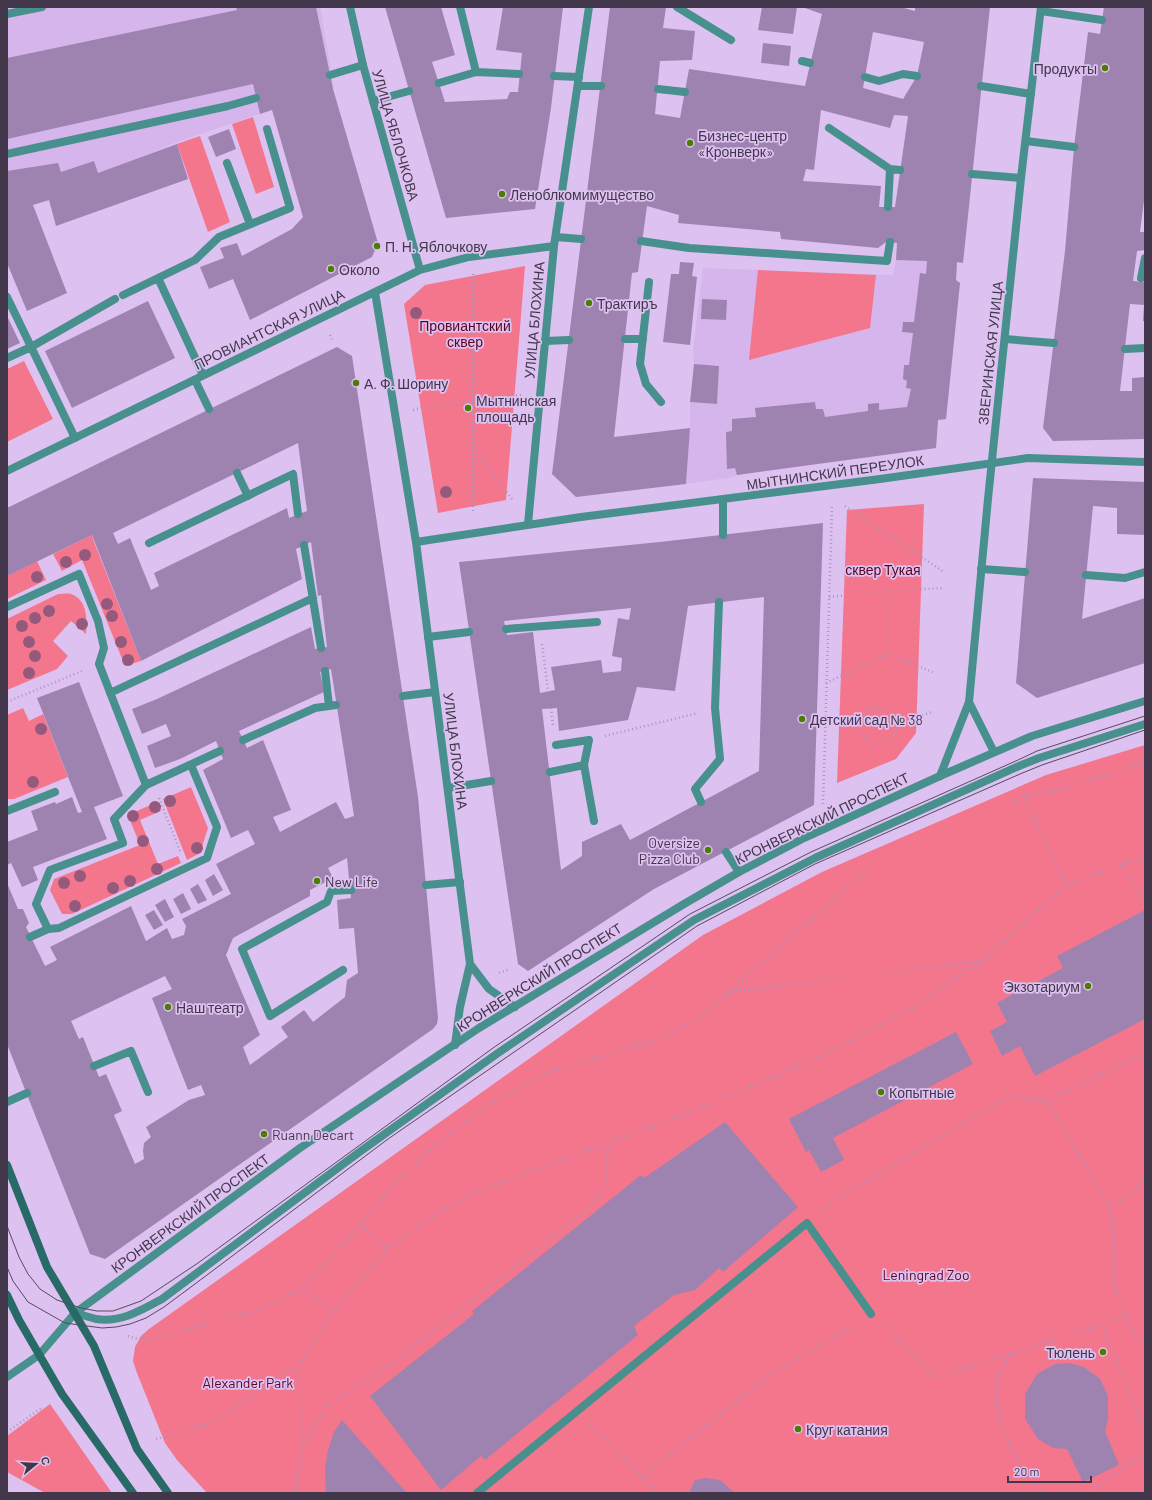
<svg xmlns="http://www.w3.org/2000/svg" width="1152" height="1500" viewBox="0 0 1152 1500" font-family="Barlow,sans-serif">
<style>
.built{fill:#d5b5eb}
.green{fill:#f4768c}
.building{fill:#9e83b1;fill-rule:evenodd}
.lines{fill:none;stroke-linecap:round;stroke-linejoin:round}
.path{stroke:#ac95bc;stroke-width:2.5;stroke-dasharray:1 3;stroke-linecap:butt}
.service{stroke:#47908d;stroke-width:8}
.minor{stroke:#47908d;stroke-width:8}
.tertiary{stroke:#47908d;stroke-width:8}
.secondary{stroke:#286a67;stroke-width:8}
.tram{stroke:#574a61;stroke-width:1}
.tree{fill:#95597e}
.poi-dot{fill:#4d7c02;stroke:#ddc1f1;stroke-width:1.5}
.labels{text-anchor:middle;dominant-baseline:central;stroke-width:3.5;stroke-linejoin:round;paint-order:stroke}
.poi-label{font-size:14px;fill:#42374a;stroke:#ddc1f1;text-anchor:start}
.street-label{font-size:14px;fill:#42374a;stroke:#ddc1f1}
.park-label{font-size:14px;fill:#5a0420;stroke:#ddc1f1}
</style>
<rect width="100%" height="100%" fill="#ddc1f1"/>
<!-- built -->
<path class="built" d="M 7,7 L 320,7 L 334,88 L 169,145 L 53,197 L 7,189 Z
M 896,260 L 957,262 L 956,280 L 960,283 L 946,419 L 938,420 L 936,448 L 737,475 L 734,477 L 686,484 L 690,428 L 690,402 L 717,404 L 718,366 L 694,364 L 693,351 L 703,268 L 893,275 Z"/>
<!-- green -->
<path class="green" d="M 253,117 L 274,187 L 256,194 L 232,124 Z
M 200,136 L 230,222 L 208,232 L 177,144 Z
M 525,266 L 506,500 L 438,513 L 404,304 L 425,285 Z
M 758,270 L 876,275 L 870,328 L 749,360 Z
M 24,361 L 53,419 L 7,442 L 7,369 Z
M 924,504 L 916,733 L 896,759 L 837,783 L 847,510 Z
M 92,535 L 94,542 L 141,661 L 125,666 L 82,560 L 62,571 L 53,554 Z
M 37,561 L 46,580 L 7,599 L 7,576 Z
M 58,594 C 62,594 68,593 71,594 C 88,600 87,620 86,634 L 71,621 L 53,641 L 68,656 L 57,669 L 7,690 L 7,619 Z
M 23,708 L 29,721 L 43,714 L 68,777 L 14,799 L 7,799 L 7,715 Z
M 1145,745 L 1145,1493 L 207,1493 L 177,1460 L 165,1443 L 137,1373 L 133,1361 L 135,1347 L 141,1336 L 149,1329 L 703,935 L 822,872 L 1046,775 Z
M 191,787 L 208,828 L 200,853 L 187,860 L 163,799 Z
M 157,802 L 161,811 L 140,820 L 158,864 L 178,856 L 181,863 L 72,914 L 62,914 L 50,890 L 54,879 L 140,845 L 128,815 Z
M 50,1404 L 112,1493 L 45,1493 L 7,1472 L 7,1436 Z"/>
<!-- building -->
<path class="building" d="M 236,7 L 316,7 L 333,89 L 378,243 L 372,257 L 250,320 L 233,279 L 209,289 L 200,267 L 224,258 L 220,248 L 237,243 L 242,256 L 292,229 L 303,217 L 272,110 L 260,114 L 253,84 L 7,139 L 7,58 L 237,10 Z
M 385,7 L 441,7 L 455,55 L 432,62 L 445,102 L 507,99 L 510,92 L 518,92 L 522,53 L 496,50 L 503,7 L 563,7 L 551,108 L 535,209 L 446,218 Z
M 610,7 L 666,7 L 663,28 L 695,31 L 692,60 L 660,61 L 655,114 L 680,118 L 689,69 L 805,86 L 822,14 L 802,7 L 900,7 L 915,11 L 915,7 L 990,7 L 963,263 L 957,262 L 956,280 L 960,283 L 946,419 L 938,420 L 936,448 L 737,475 L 735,468 L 727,469 L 726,432 L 732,431 L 732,419 L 756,417 L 755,408 L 815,402 L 816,409 L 823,409 L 825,417 L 868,411 L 868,404 L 879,403 L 879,410 L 907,407 L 911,389 L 906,388 L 907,381 L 903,379 L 904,365 L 909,365 L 913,333 L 902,332 L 903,322 L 914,322 L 920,273 L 926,274 L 927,261 L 896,260 L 897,243 L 886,242 L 878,248 L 781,239 L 780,232 L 678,223 L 679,215 L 647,206 L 638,272 L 632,273 L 614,437 L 690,428 L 686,484 L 576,497 L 552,474 ZM 873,32 L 924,42 L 917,76 L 903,99 L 863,88 ZM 821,110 L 890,128 L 894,115 L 908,116 L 895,207 L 879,207 L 881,186 L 803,181 L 806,169 L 814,170 Z
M 762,7 L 797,7 L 793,34 L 758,30 Z
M 1104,7 L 1145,7 L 1145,193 L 1140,232 L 1145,232 L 1145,250 L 1137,251 L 1133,281 L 1145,282 L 1145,305 L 1130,304 L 1120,391 L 1132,391 L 1132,378 L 1145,377 L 1145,439 L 1053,441 L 1043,428 L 1065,251 L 1074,147 L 1088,32 L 1100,34 Z
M 763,43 L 791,46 L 789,66 L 761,63 Z
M 229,129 L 236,149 L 216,157 L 208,137 Z
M 177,144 L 188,179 L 56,226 L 49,200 L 33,205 L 67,293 L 27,311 L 7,263 L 7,171 L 58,163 L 61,172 L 94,161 L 98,173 Z
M 680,262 L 694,263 L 692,276 L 697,277 L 690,345 L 663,342 L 671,274 L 679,274 Z
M 702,299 L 727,300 L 726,320 L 701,319 Z
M 148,301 L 175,358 L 72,408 L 45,351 Z
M 1144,305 L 1145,305 L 1145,321 L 1143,321 Z
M 7,316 L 20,343 L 7,349 Z
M 337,347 L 352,356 L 418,797 L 438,1018 L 437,1024 L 433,1029 L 105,1259 L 90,1254 L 7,1044 L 7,883 L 18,909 L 23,909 L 29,923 L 26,927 L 45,966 L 57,960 L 50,947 L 131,906 L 146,941 L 167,928 L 172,939 L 184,935 L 186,926 L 182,919 L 231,894 L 216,864 L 255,844 L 248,830 L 231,838 L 203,770 L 223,759 L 216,741 L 180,759 L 155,768 L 147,746 L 171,736 L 166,724 L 142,734 L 132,709 L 157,699 L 311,627 L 315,649 L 327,647 L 321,595 L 318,596 L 311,542 L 296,549 L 302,579 L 141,661 L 92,535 L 7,576 L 7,508 ZM 298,443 L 307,511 L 289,518 L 287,508 L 154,573 L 159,586 L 151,590 L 130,538 L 118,544 L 113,533 ZM 331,669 L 354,816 L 345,819 L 336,802 L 280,832 L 273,817 L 291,810 L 263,740 L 247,748 L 239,731 L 324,692 L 320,672 ZM 347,858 L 351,898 L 337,900 L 339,929 L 354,928 L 358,973 L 347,980 L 345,997 L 313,1022 L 304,1010 L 281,1027 L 288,1037 L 250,1065 L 243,1047 L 260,1035 L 226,955 L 233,938 L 310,896 L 310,890 L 333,878 L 328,868 ZM 165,976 L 172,989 L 152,998 L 188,1090 L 201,1085 L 205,1095 L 189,1100 L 146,1127 L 151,1137 L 144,1143 L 143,1151 L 144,1159 L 135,1164 L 114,1115 L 122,1111 L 106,1074 L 99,1077 L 83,1037 L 79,1039 L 71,1021 Z
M 694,364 L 719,366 L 717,404 L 690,402 Z
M 1033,478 L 1145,482 L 1145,535 L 1117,534 L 1117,508 L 1093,506 L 1082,619 L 1145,598 L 1145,663 L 1037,698 L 1016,683 Z
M 823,523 L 814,805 L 654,889 L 528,971 L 518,964 L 459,562 L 660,542 ZM 764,597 L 759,771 L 630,840 L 621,824 L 582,842 L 582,856 L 561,870 L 542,709 L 557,708 L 559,731 L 628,720 L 637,687 L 675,691 L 688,606 ZM 631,608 L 629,620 L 618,618 L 612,656 L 622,658 L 621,671 L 603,673 L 601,660 L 551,667 L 555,690 L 540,693 L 533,632 L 507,635 L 504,621 Z
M 79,682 L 123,796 L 94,807 L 107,839 L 33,867 L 38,880 L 22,887 L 11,863 L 7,865 L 7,842 L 38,830 L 31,811 L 55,802 L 56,804 L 72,797 L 78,813 L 82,812 L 37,698 Z
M 214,874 L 223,890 L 213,896 L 205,880 Z
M 198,884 L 207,900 L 198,904 L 190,889 Z
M 183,893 L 191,909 L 181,914 L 173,899 Z
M 165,899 L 174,917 L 165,922 L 155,905 Z
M 154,910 L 163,925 L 154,930 L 145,915 Z
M 1145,910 L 1145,1019 L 1035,1076 L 1020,1046 L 1002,1056 L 990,1031 L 1007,1022 L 997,1003 L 1063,968 L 1057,956 Z
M 956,1032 L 973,1064 L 833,1138 L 844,1160 L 821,1172 L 809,1150 L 806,1152 L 789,1119 Z
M 725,1122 L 798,1207 L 723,1272 L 719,1268 L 695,1290 L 674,1295 L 634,1326 L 638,1335 L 485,1460 L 481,1456 L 441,1490 L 370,1396 L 474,1314 L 472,1311 L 641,1175 L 644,1178 Z
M 1069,1363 L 1084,1367 L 1100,1379 L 1108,1396 L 1108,1419 L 1105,1431 L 1119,1465 L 1083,1482 L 1067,1449 L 1053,1448 L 1038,1439 L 1025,1419 L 1025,1394 L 1037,1374 L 1055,1364 Z
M 342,1420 L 406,1492 L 405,1493 L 326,1493 L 325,1469 L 328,1450 L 334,1432 Z
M 705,1478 L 720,1480 L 735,1493 L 690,1493 L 690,1490 L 695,1480 Z"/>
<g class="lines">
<!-- path -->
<path class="path" d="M 473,274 L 473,512
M 330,335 L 333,342
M 7,406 L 9,405
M 413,410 L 421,408 L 521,395
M 473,447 L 512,499
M 845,506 L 944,572
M 829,597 L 889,591 L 944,588
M 542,644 L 548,691
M 826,683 L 888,654 L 935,673
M 7,702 L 82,671
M 551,708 L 553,726
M 884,708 L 888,654 L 889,591
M860 726a18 18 0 1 1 36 0a18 18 0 1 1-36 0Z
M 896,725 L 932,712
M 605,736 L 698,713
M 1022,791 L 1066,885
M 159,798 L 180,851
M 1012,802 L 1024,796 L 1045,794 L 1145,763
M 823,804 L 832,507
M 1145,830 L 1145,831
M 1123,864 L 1145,904
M 499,973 L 510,969
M 728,992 L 983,961
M 1047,1101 L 1110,1208
M 697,1110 L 700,1018
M 1145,1179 L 1133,1191 L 1110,1208 L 1114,1237 L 1114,1286 L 1132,1331 L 1145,1346
M 821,1211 L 835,1200 L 1009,1096 L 1047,1101 L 1145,1053
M 361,1224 L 387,1249
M 303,1288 L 334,1312
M 1102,1325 L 1145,1433
M 884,1326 L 937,1377 L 1126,1317
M 128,1336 C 139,1340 147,1340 158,1338 L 267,1307 L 303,1288 L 361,1224 L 398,1181 L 440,1141 L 487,1106 L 546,1073 L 659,1039 L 700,1018 L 869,868
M 1012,1354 C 1008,1359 1002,1366 1000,1372 C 986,1414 1016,1462 1042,1493
M 590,1424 L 658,1493
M 7,1432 L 43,1407
M 156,1439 L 210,1423 L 299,1365 L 334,1312 L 387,1249 L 438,1212 L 478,1191 L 697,1110 L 824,1055 L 915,1006 L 983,961 L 1066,885 L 1145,856
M 303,1444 L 327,1406 L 394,1362 L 587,1210 L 606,1186 L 608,1143
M 642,1477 L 763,1380 L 856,1324
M 295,1493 L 303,1444 L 299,1366
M 1088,1493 L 1145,1452"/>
<!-- service -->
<path class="service" d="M 460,7 L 476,72
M 677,7 L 731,40
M 1041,11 L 1102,20
M 7,14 L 42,7
M 802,61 L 810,63
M 330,75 L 363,65
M 554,76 L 579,77
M 865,77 L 879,81 L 903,74 L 917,76
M 439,83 L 476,72 L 519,74
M 578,86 L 601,86
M 981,86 L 1031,94
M 658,89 L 685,92
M 373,101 L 409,91
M 829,128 L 890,169 L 900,170
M 1026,141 L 1074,147
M 7,154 L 228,106 L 256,98
M 227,163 L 250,224
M 972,174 L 1021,178
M 888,207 L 890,169
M 556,237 L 581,239
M 641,241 L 689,248 L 887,261 L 890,242
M 1141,278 L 1145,258
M 649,282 L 640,364 L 646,384 L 661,402
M 123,295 L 158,278
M 7,297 L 75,438
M 625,339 L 643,339
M 1005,339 L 1054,343
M 545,341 L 569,340
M 1125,349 L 1145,348
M 7,358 L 31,347 L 115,299
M 203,375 L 158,278 L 195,260 L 219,237 L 290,208 L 267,129
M 195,380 L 209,409
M 237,473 L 248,496
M 723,500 L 723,535
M 149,543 L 293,474 L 298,514
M 304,545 L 321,648
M 981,569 L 1025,572
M 1086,575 L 1125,578 L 1145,572
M 7,607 L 79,574 L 98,621 L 104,648 L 99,664 L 146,785
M 506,629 L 597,622
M 428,637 L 469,632
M 325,671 L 329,706
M 110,693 L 313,598
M 403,696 L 435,692
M 243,740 L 315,708 L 336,705
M 556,745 L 589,740 L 584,765 L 594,821
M 550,772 L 584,765
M 448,788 L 491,781
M 701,802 L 695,789 L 720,759 L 715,708 L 719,602
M 7,811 L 55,792
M 726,852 L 739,872
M 426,885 L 460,882
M 48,929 L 36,904 L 50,870 L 123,843 L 114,819 L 146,785 L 220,751
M 30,937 L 48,929 L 59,928 L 207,858 L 217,827 L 191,765
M 343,970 L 270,1016 L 242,949 L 327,902 L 331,891 L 351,890
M 94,1066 L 131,1051 L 148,1092
M 7,1102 L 27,1093
M 75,1313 C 82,1315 89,1317 96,1319 C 120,1323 142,1310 162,1299 L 358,1153 L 498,1053 L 694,920 L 815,858 L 1019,766 L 1039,758 L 1145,724
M 477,1493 L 807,1223 L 871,1314"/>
<!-- minor -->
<path class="minor" d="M 350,7 L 363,65 L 420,270
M 375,292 L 416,542 L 470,964 L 460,1007 L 455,1045
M 7,471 L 420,270 L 469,257 L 554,246
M 528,524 L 554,246 L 589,7
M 416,542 L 581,517 L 880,479 L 1028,458 L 1145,462
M 969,702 L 994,752
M 940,776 L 969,702 L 988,499 L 1021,178 L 1041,7
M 470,964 L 489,989 L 515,1007
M 7,1377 L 39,1355"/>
<!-- tertiary -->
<path class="tertiary" d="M 39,1355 L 75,1313 L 300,1148 L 479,1028 L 684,904 L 739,872 L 804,838 L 940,776 L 1032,736 L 1145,701"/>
<!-- secondary -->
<path class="secondary" d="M 7,1165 L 47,1267 L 94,1346 L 137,1449 L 168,1493
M 7,1295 L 19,1320 L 62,1394 L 133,1493"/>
<!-- tram -->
<path class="tram" d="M 7,1226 L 19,1257 L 28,1274 L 40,1289 L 57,1300 L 81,1308 L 97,1311 L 113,1311 L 141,1301 L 198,1263 L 493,1048 L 690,914 L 811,852 L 1018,760 L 1037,751 L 1145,716
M 7,1267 L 13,1281 L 28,1302 L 65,1323 L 102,1328 L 116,1327 L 130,1324 L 146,1318 L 164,1307 L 203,1278 L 388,1139 L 697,926 L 815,864 L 1020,774 L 1042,765 L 1145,730"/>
</g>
<!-- trees -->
<g class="tree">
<circle cx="416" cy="313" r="6"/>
<circle cx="446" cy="492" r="6"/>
<circle cx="85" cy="555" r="6"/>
<circle cx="66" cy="562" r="6"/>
<circle cx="37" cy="577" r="6"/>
<circle cx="107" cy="604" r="6"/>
<circle cx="49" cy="611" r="6"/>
<circle cx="112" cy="616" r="6"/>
<circle cx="35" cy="618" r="6"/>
<circle cx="82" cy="624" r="6"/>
<circle cx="22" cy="626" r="6"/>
<circle cx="29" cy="642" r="6"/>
<circle cx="121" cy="642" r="6"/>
<circle cx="35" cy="656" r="6"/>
<circle cx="128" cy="660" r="6"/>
<circle cx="29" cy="673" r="6"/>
<circle cx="41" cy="729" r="6"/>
<circle cx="33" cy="782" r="6"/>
<circle cx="170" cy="801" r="6"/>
<circle cx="155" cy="807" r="6"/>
<circle cx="133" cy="816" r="6"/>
<circle cx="143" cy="841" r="6"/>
<circle cx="197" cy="848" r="6"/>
<circle cx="157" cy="869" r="6"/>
<circle cx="80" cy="876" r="6"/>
<circle cx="130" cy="881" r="6"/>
<circle cx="64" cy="883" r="6"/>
<circle cx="113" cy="888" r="6"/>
<circle cx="75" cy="906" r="6"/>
</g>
<!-- markers -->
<g class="poi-dot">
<circle cx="1105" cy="68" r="4"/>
<circle cx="690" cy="143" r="4"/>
<circle cx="502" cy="194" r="4"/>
<circle cx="377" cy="246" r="4"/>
<circle cx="331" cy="269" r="4"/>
<circle cx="589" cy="303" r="4"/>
<circle cx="356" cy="383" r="4"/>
<circle cx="468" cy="408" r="4"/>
<circle cx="802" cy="719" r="4"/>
<circle cx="708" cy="850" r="4"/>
<circle cx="317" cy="881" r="4"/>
<circle cx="1088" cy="986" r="4"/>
<circle cx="168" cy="1007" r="4"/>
<circle cx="881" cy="1092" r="4"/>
<circle cx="264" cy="1134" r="4"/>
<circle cx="1103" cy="1352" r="4"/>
<circle cx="798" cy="1429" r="4"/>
</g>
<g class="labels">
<!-- poi labels -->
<g class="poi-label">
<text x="1097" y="68" text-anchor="end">Продукты</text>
<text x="698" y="135">Бизнес-центр<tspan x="698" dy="16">«Кронверк»</tspan></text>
<text x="510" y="194">Леноблкомимущество</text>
<text x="385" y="246">П. Н. Яблочкову</text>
<text x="339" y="269">Около</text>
<text x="597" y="303">Трактиръ</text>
<text x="364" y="383">А. Ф. Шорину</text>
<text x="476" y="400">Мытнинская<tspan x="476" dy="16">площадь</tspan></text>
<text x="810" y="719">Детский сад № 38</text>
<text x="700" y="842" text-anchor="end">Oversize<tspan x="700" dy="16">Pizza Club</tspan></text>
<text x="325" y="881">New Life</text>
<text x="1080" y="986" text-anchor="end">Экзотариум</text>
<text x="176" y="1007">Наш театр</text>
<text x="889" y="1092">Копытные</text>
<text x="272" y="1134">Ruann Decart</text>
<text x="1095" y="1352" text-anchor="end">Тюлень</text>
<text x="806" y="1429">Круг катания</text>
</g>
<!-- street labels -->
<g class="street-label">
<text transform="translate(396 135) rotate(74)">УЛИЦА ЯБЛОЧКОВА</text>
<text transform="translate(534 320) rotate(-85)">УЛИЦА БЛОХИНА</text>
<text transform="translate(269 329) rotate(-26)">ПРОВИАНТСКАЯ УЛИЦА</text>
<text transform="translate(990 353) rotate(-84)">ЗВЕРИНСКАЯ УЛИЦА</text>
<text transform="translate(835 472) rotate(-8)">МЫТНИНСКИЙ ПЕРЕУЛОК</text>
<text transform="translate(456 751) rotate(83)">УЛИЦА БЛОХИНА</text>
<text transform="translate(822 818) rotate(-26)">КРОНВЕРКСКИЙ ПРОСПЕКТ</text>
<text transform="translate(539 977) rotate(-32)">КРОНВЕРКСКИЙ ПРОСПЕКТ</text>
<text transform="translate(190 1213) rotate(-36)">КРОНВЕРКСКИЙ ПРОСПЕКТ</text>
</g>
<!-- park labels -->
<g class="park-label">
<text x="465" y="325">Провиантский<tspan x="465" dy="16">сквер</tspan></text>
<text x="883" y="569">сквер Тукая</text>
<text x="926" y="1274">Leningrad Zoo</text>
<text x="248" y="1382">Alexander Park</text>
</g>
</g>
<!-- border -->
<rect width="1152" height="1500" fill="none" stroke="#42374a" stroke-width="16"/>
<!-- north arrow -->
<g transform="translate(36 1464) rotate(72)" stroke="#ddc1f1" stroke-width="3" paint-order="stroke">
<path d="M0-3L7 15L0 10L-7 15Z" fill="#42374a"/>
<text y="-6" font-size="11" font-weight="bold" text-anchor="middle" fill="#42374a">С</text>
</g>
<!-- scale -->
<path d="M1008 1476v6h83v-6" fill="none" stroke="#42374a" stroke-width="2"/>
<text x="1014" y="1476" font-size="12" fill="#42374a" stroke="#ddc1f1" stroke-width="3" paint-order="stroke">20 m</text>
</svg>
